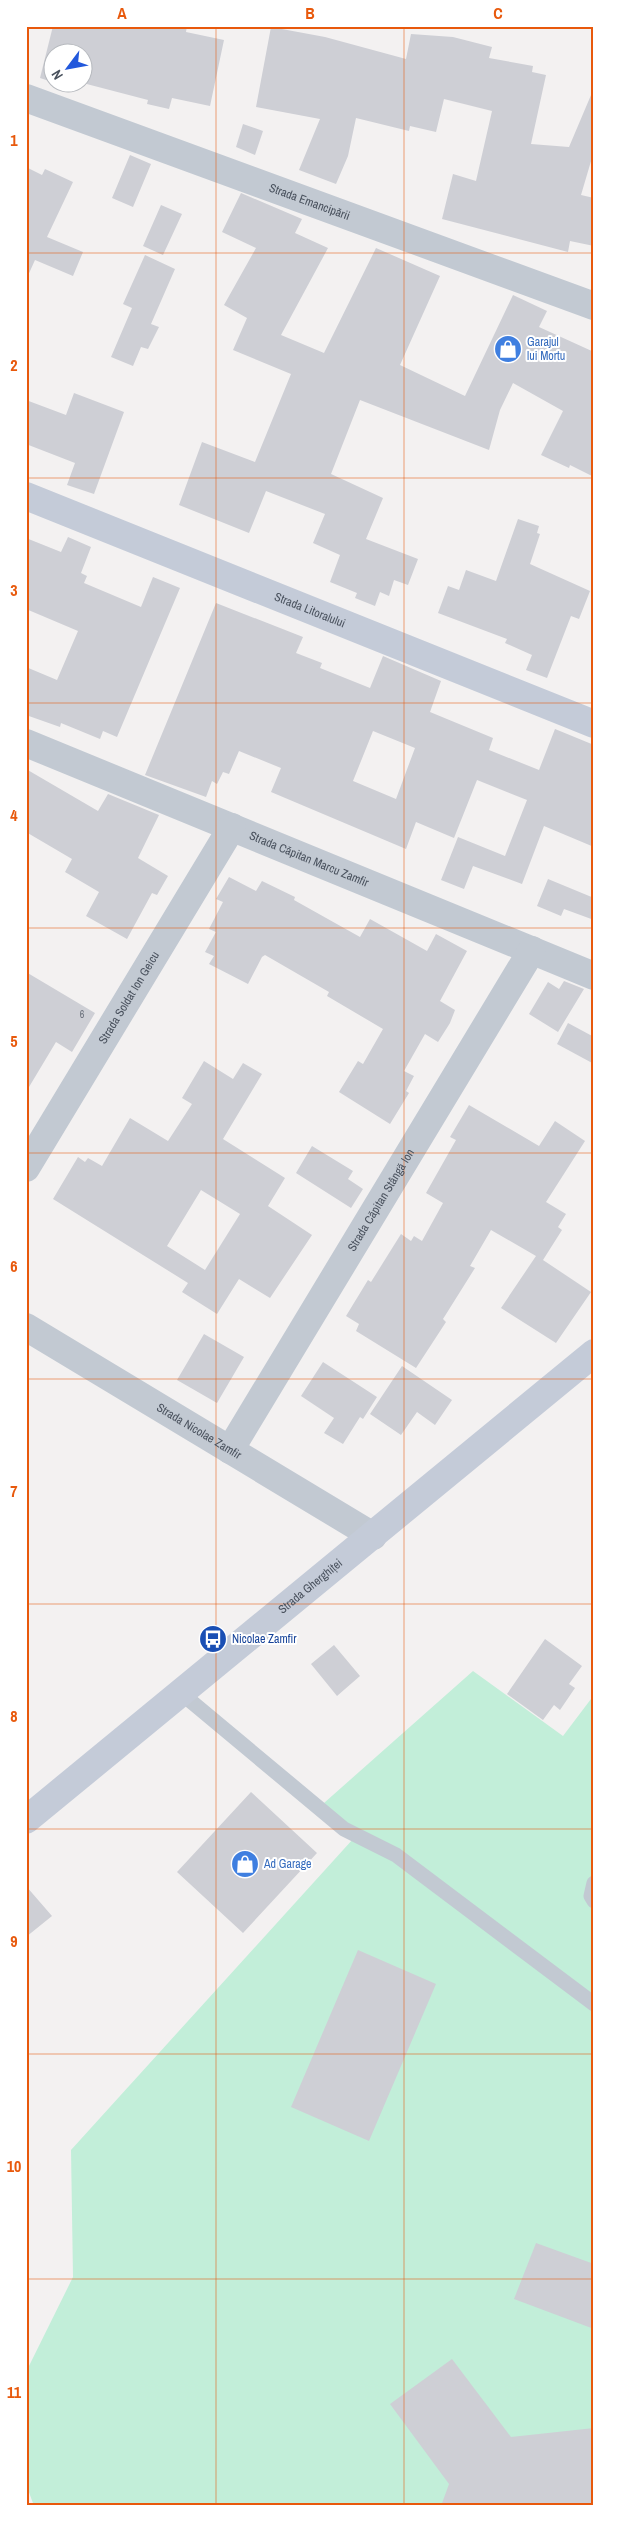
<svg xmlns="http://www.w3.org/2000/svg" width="620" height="2532" viewBox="0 0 620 2532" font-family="'Archivo Narrow',sans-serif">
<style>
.green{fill:#c2eed9}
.building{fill:#cecfd5;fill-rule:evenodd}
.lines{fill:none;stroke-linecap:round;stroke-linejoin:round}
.lane{stroke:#c2c9d2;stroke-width:15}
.street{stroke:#c2c9d2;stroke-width:28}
.secondary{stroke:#c4cbd8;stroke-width:28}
.grid{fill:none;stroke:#e8590c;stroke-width:1;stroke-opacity:0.55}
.labels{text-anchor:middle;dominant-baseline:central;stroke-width:4;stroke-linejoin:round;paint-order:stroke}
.number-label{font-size:10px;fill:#6a707b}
.street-label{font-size:12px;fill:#49515d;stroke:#fff}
.shop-label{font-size:12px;fill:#366cbe;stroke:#fff;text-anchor:start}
.transit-label{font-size:12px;fill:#164399;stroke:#fff;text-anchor:start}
.neatline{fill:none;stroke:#e8590c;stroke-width:2}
.grid-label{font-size:16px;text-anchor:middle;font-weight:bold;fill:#e8590c}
</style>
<rect width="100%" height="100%" fill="#f3f1f1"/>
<!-- green -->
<path class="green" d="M 473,1671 L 563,1736 L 594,1695 L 594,2506 L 34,2506 L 26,2484 L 26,2372 L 73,2277 L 71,2150 L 353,1839 L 324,1803 Z"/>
<!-- building -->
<path class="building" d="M 53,26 L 187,26 L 186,32 L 224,40 L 210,106 L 172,98 L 169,109 L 147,104 L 148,100 L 79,82 L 82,82 L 82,52 L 52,52 L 52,82 L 40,78 Z
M 271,27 L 325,37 L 406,59 L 411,34 L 453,37 L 492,47 L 489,58 L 533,66 L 532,72 L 546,75 L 531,144 L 569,147 L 594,88 L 594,151 L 581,195 L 594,198 L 594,246 L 570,241 L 568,252 L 442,219 L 453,174 L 476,181 L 492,111 L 444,99 L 436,132 L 410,126 L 409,131 L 356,118 L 348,156 L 336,184 L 299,170 L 320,119 L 256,107 Z
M 243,124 L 263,131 L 255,155 L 236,147 Z
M 130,155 L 151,164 L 133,207 L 112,198 Z
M 26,167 L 42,175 L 45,169 L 73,182 L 47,237 L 83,252 L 73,276 L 35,260 L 26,280 Z
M 241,193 L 302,219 L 295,233 L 328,248 L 281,335 L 324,353 L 376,248 L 440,276 L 400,365 L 465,396 L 513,295 L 547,311 L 539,327 L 594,352 L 594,477 L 570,465 L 569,468 L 541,455 L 563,411 L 513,383 L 500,410 L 489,450 L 360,400 L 331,474 L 383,498 L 366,539 L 418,559 L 408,585 L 394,580 L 389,596 L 380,592 L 375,606 L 355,598 L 357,593 L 330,582 L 340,555 L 313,543 L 325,514 L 266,491 L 249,533 L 179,505 L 202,442 L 255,462 L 291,374 L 233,350 L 247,318 L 224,305 L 256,248 L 222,232 Z
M 161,205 L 182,214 L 163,255 L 143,246 Z
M 145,255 L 175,269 L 151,324 L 159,327 L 148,349 L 141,347 L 133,366 L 111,357 L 132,308 L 123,304 Z
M 74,393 L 124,412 L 94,494 L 67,485 L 75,463 L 26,444 L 26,400 L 66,415 Z
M 518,519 L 539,526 L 537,533 L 540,534 L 530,564 L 590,591 L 579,619 L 571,616 L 547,678 L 526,670 L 532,655 L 505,643 L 507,639 L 438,613 L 448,586 L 459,590 L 466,570 L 496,581 Z
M 68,537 L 91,547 L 81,573 L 87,576 L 84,583 L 141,607 L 153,577 L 180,588 L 117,737 L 103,731 L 100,739 L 61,723 L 60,727 L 26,715 L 26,667 L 57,680 L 78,631 L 26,609 L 26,538 L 61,552 Z
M 216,603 L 303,637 L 296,653 L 322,663 L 320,668 L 370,688 L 383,656 L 441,681 L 430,712 L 493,738 L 489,750 L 539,770 L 555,729 L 594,745 L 594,847 L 544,826 L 522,884 L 473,866 L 464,889 L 441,880 L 458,837 L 505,856 L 527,800 L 477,780 L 454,838 L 416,822 L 406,849 L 271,792 L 281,768 L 239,751 L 229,774 L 223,772 L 217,784 L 212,781 L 206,797 L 145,775 ZM 373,731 L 415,748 L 396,799 L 353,781 Z
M 26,769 L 98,811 L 108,794 L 159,815 L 138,858 L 168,876 L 157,895 L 152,893 L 127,939 L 86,916 L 99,892 L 65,872 L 72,859 L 26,832 Z
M 229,877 L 256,891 L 262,881 L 295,897 L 294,900 L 360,937 L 370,919 L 427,951 L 436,934 L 467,951 L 440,1001 L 455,1010 L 450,1023 L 438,1042 L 425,1034 L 404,1071 L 414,1076 L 406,1091 L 409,1093 L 390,1124 L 339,1092 L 358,1061 L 363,1064 L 383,1029 L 327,996 L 329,992 L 265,955 L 262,957 L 248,984 L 209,964 L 214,956 L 205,952 L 216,932 L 209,929 L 223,902 L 216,899 Z
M 548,879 L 594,898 L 594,920 L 564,909 L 561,916 L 537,906 Z
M 26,972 L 95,1013 L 72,1052 L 56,1042 L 26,1092 Z
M 564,981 L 584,989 L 558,1032 L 529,1014 L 548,982 L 559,989 Z
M 568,1023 L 594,1037 L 594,1064 L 557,1044 Z
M 204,1061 L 233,1079 L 243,1063 L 262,1074 L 223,1139 L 285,1178 L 268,1206 L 312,1235 L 270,1298 L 239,1279 L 217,1314 L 182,1292 L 188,1283 L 53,1199 L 78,1157 L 85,1162 L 88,1158 L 102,1166 L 130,1118 L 168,1141 L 192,1104 L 182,1098 ZM 201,1190 L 240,1214 L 205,1270 L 167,1246 Z
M 469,1105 L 539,1146 L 555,1121 L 585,1141 L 546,1202 L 566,1214 L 558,1227 L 562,1230 L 543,1260 L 591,1292 L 556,1343 L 501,1308 L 536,1256 L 491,1230 L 470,1266 L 475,1268 L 443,1319 L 446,1322 L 416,1368 L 356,1331 L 359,1324 L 346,1316 L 368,1280 L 371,1282 L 401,1234 L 411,1241 L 414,1236 L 422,1241 L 443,1203 L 426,1193 L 456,1140 L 450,1137 Z
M 312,1146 L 353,1171 L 348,1179 L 363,1189 L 351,1208 L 296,1173 Z
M 204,1334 L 244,1357 L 217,1403 L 177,1380 Z
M 323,1362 L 377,1397 L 363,1419 L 360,1417 L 343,1444 L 324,1433 L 334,1418 L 301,1396 Z
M 402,1366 L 452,1400 L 435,1425 L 417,1412 L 401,1435 L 370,1414 Z
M 545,1639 L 582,1666 L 569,1684 L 575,1688 L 560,1710 L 554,1705 L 543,1720 L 507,1694 Z
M 334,1645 L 360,1676 L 337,1696 L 311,1664 Z
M 251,1792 L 317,1853 L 243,1933 L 177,1872 Z
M 26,1886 L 52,1916 L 26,1937 Z
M 358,1950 L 436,1984 L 369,2141 L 291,2107 Z
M 536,2243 L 594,2264 L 594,2329 L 514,2299 Z
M 452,2359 L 511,2437 L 594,2428 L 594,2506 L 441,2506 L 449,2484 L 390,2404 Z"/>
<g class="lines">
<!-- lane -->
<path class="lane" d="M 181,1693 L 344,1829 L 396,1855 L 594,2004
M 594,1883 L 591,1896 L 594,1901"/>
<!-- street -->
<g class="street">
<path id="s1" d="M 26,98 L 594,306"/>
<path id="s2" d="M 26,743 L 594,976"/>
<path id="s3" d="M 26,1168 L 232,827"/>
<path id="s4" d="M 26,1327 L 373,1536"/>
<path id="s5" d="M 230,1450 L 532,950"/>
</g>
<!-- secondary -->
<g class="secondary">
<path id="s6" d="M 26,496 L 594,724"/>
<path id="s7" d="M 26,1820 L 594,1353"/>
</g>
</g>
<!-- grid -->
<path class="grid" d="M 216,26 L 216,2506M 404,26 L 404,2506M 26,253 L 594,253M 26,478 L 594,478M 26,703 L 594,703M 26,928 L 594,928M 26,1153 L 594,1153M 26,1379 L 594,1379M 26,1604 L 594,1604M 26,1829 L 594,1829M 26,2054 L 594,2054M 26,2279 L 594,2279"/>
<!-- icons -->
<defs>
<g id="shop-disc" transform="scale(1.4375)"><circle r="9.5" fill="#3f7fe0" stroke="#fff"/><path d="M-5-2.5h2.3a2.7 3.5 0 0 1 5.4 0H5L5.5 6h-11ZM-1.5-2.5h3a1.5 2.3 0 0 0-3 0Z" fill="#fff"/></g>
<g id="bus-disc" transform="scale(1.4375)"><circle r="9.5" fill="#1a4fb4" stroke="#fff"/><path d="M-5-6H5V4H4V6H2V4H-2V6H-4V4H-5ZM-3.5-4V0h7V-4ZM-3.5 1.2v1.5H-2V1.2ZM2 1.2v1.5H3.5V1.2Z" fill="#fff"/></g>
</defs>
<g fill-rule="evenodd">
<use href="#shop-disc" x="508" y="349"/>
<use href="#bus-disc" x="213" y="1639"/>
<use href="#shop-disc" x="245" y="1864"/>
</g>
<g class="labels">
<!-- number labels -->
<g class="number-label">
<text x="82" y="1014">6</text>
</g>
<!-- street labels -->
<g class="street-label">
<text stroke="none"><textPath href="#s1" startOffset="302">Strada Emancipării</textPath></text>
<text stroke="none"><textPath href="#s6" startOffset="306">Strada Litoralului</textPath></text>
<text stroke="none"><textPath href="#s2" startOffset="306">Strada Căpitan Marcu Zamfir</textPath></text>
<text stroke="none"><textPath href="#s3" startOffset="199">Strada Soldat Ion Geicu</textPath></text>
<text stroke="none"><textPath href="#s5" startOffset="292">Strada Căpitan Stângă Ion</textPath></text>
<text stroke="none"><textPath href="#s4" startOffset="202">Strada Nicolae Zamfir</textPath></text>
<text stroke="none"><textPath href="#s7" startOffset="368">Strada Gherghiței</textPath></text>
</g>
<!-- shop labels -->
<g class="shop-label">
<text x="527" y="342">Garajul<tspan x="527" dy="14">lui Mortu</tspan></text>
<text x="264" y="1864">Ad Garage</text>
</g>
<!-- transit labels -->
<g class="transit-label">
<text x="232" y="1639">Nicolae Zamfir</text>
</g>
</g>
<!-- border -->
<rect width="620" height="2532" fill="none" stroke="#ffffff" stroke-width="55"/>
<!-- north arrow -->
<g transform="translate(68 68) rotate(238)"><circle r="24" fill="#ffffff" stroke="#b6b9be"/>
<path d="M0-4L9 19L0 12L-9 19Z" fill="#2258dc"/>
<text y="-8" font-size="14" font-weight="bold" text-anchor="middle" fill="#49515d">N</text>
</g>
<rect x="28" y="28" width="564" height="2476" class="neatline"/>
<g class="grid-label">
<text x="122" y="19">A</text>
<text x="310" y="19">B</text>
<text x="498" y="19">C</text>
<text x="14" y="146">1</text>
<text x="14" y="371">2</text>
<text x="14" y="596">3</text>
<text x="14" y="821">4</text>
<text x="14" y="1047">5</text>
<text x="14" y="1272">6</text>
<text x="14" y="1497">7</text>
<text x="14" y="1722">8</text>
<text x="14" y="1947">9</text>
<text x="14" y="2172">10</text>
<text x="14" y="2398">11</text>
</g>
</svg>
